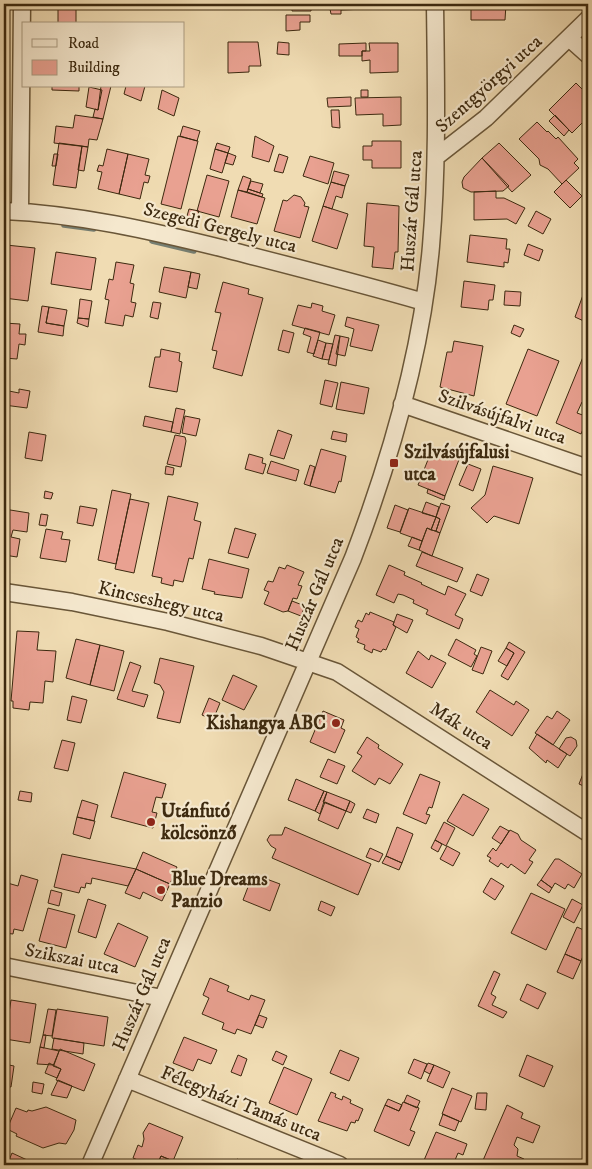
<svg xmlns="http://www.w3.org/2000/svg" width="592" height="1169" viewBox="0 0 592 1169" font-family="'IM FELL DW Pica',serif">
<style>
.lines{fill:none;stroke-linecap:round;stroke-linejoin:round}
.stream{stroke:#767f73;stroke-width:5.5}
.building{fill:#e9a191;stroke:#3c290f}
.minor-casing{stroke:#695638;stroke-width:19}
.minor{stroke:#f5e8ce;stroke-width:16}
.poi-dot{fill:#8f2418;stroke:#f5e8ce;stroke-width:2}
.labels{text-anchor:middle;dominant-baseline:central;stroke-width:4.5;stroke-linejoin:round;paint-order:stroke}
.street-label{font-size:19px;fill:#3c290f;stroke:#f5e8ce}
.poi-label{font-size:19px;font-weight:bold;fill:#3c290f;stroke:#f5e8ce;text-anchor:start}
</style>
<rect width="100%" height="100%" fill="#f0dcb3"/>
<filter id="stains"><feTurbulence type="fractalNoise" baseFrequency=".004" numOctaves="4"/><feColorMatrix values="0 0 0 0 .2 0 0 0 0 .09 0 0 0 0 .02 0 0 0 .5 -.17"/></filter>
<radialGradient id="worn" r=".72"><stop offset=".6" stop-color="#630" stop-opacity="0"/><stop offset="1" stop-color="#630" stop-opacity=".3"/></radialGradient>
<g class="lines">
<!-- stream -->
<path class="stream" d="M 64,225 L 94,229
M 152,241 L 194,251"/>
</g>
<!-- building -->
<path class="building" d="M 58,4 L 76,4 L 76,24 L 58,24 Z
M 292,4 L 317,4 L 311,4 L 311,11 L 292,11 Z
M 317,4 L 367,4 L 367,9 L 341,10 L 341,14 L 331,14 L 329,4 Z
M 471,4 L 506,4 L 505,20 L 471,20 Z
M 286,15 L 310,15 L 310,22 L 300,22 L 300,30 L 286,31 Z
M 228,42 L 258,42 L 261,66 L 249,66 L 249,72 L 228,73 Z
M 278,42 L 289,43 L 289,55 L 277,54 Z
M 366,43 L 366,51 L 362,51 L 362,56 L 339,56 L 339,44 Z
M 369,43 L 398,43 L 398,72 L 370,73 L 370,60 L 362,61 L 362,51 L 370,51 Z
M 576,83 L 586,93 L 586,106 L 583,109 L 588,117 L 572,133 L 549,110 Z
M 52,86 L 79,86 L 79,91 L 52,90 Z
M 101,86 L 111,86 L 103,119 L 93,117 L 95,109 L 98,110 Z
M 126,86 L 145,86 L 141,101 L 124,94 Z
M 89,87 L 102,90 L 98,110 L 86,107 Z
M 162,90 L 179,98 L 174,116 L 158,109 Z
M 361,90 L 368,90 L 368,97 L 361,97 Z
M 351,97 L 351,106 L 328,107 L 327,98 Z
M 401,97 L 401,125 L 383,126 L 383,114 L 356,115 L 355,98 Z
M 331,110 L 339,110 L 340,128 L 332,127 Z
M 75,115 L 103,119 L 97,140 L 89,139 L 88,147 L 54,143 L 56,126 L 73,128 Z
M 555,115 L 569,130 L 564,136 L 549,121 Z
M 537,122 L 547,132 L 548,131 L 556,139 L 558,137 L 578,159 L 574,163 L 579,168 L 562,184 L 548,169 L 540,165 L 539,159 L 519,139 Z
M 183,126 L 200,131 L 197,141 L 180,136 Z
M 178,136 L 198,141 L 181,209 L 161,204 Z
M 255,136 L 274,146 L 269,162 L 252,157 Z
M 372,141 L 401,141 L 401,168 L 372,168 L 372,160 L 363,160 L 363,146 L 372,146 Z
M 59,143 L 82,146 L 76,188 L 53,185 Z
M 217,143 L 230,147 L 228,153 L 215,149 Z
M 499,143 L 531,175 L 512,192 L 482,158 Z
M 82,146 L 88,147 L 84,171 L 78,170 Z
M 107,149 L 128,154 L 119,194 L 98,189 L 102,172 L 97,171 L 99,165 L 103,166 Z
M 215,149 L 228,153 L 222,173 L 210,169 Z
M 228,153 L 236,156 L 233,165 L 225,163 Z
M 54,154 L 58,154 L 56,166 L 52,166 Z
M 128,154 L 149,159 L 145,175 L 150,176 L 148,183 L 144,182 L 140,199 L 119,194 Z
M 279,154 L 288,157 L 283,173 L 274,171 Z
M 310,156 L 334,163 L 328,184 L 303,176 Z
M 482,158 L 509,186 L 503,191 L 471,192 L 463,188 L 462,182 L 464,177 Z
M 334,171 L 349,175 L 345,186 L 331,182 Z
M 207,175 L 229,181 L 219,217 L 197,211 Z
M 243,176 L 251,179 L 247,192 L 238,190 Z
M 566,180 L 582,196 L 570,208 L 554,192 Z
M 251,181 L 263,184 L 260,193 L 248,189 Z
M 331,182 L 345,186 L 342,198 L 336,196 L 332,209 L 323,206 Z
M 248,189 L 263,194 L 262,197 L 247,192 Z
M 238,190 L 265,198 L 257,224 L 231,217 Z
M 496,191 L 496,198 L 504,198 L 525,208 L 516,224 L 507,219 L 474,220 L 474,192 Z
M 294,195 L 301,197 L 305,203 L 304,206 L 309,207 L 300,238 L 274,231 L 283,200 L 287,201 Z
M 367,203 L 399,206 L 398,252 L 395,252 L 393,269 L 372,267 L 374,247 L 364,246 Z
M 323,206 L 348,214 L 337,249 L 312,241 Z
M 189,209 L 199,211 L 195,226 L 185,223 Z
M 536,211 L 551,219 L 543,234 L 528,226 Z
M 470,235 L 507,239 L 506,249 L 510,249 L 508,263 L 504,262 L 504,267 L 467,262 Z
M 528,244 L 543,250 L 539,261 L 524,255 Z
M 6,245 L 35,248 L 28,301 L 4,298 Z
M 56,252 L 96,258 L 91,290 L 51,284 Z
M 116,262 L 134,265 L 130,283 L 134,284 L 131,302 L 136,303 L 133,317 L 125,315 L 123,326 L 105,323 L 109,300 L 105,299 L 109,279 L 113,280 Z
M 164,267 L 191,272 L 186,298 L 159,292 Z
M 191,272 L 200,274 L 197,289 L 188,287 Z
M 464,281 L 495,285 L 493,300 L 489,300 L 488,310 L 461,307 Z
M 223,282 L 249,289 L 248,294 L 263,298 L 242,376 L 213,368 L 217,351 L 212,350 L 221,313 L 215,312 Z
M 505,291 L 521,292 L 520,306 L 504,305 Z
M 583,295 L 588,297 L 588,323 L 575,317 Z
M 80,299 L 92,301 L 89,319 L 78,318 Z
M 153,302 L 161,303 L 158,319 L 150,317 Z
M 312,303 L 323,306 L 322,311 L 335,315 L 329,335 L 292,325 L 298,305 L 311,308 Z
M 42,306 L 49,307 L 46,323 L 64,326 L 63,336 L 38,332 Z
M 49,307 L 67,310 L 64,326 L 46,323 Z
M 347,317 L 379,325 L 372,351 L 350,346 L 354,329 L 345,326 Z
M 78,318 L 89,319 L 88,327 L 77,323 Z
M 4,323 L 20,324 L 19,334 L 26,334 L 25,345 L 19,344 L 17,359 L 4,358 Z
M 514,325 L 524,329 L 520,337 L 511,333 Z
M 305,328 L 320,332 L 314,354 L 307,352 L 311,337 L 303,334 Z
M 283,330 L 294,333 L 289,353 L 278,350 Z
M 335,335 L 340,336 L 336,366 L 328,364 Z
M 340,336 L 349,338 L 345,356 L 336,354 Z
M 318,340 L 326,343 L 322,359 L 313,356 Z
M 454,341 L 483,346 L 474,396 L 440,387 L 447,352 L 452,352 Z
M 326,343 L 333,344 L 329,360 L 322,359 Z
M 161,349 L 180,353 L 179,361 L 182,362 L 177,392 L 149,387 L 155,357 L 160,357 Z
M 528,349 L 559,361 L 537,416 L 506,404 Z
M 583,357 L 588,359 L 588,405 L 582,402 L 577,413 L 588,417 L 581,434 L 556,423 Z
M 325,380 L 338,383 L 332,407 L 320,404 Z
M 341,382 L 369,388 L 364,414 L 336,409 Z
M 19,389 L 30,391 L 27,408 L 4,405 L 4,394 L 9,395 L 9,391 L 19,393 Z
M 176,408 L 185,410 L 180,434 L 171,432 Z
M 145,416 L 173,422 L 171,432 L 143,426 Z
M 185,416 L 200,419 L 196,436 L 182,433 Z
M 278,430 L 292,435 L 284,459 L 270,455 Z
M 333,431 L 347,434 L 346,442 L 331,439 Z
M 29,432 L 46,435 L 42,461 L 25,458 Z
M 175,435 L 185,437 L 186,441 L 181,467 L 167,464 Z
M 433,447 L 460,457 L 445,496 L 418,485 Z
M 321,449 L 346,456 L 341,482 L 339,481 L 335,493 L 310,486 Z
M 249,454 L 263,458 L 262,463 L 266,464 L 263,474 L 245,469 Z
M 271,461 L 299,470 L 296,481 L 267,473 Z
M 468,464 L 481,469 L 473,491 L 459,485 Z
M 310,465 L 315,467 L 310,486 L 304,484 Z
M 166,466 L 174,468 L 173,475 L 165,474 Z
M 493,466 L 533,478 L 519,524 L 494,516 L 487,523 L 471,508 L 485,495 Z
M 428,489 L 445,496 L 444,500 L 427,493 Z
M 112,490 L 131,494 L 116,564 L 98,560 Z
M 45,491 L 53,493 L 51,499 L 44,498 Z
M 168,496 L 198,503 L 194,520 L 201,522 L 193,559 L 189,558 L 183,582 L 174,580 L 173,586 L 161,583 L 162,578 L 152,576 Z
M 130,499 L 149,503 L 134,573 L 115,569 Z
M 426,502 L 439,507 L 436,517 L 422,513 Z
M 441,503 L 450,506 L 440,533 L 436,531 L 440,519 L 436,517 Z
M 395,505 L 408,510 L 400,532 L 387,528 Z
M 80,506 L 97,509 L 93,526 L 77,523 Z
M 409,508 L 436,517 L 431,530 L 427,528 L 422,541 L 400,533 Z
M 4,509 L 29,513 L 27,532 L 13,530 L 11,537 L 20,539 L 17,557 L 4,555 Z
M 41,514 L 48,515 L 46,526 L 39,525 Z
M 436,517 L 440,519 L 436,531 L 431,530 Z
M 235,528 L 256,534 L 248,558 L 228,553 Z
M 427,528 L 440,533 L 432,556 L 419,550 Z
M 46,529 L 63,532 L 61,539 L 70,540 L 66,562 L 40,558 Z
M 412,537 L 422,541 L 419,550 L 408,546 Z
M 422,552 L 463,568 L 457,582 L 416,566 Z
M 209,559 L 249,569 L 242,598 L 214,594 L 215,592 L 202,589 Z
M 287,565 L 304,572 L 298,585 L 302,586 L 297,599 L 293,598 L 288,611 L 283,612 L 264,604 L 269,592 L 264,590 L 268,581 L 273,582 L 279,567 L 285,569 Z
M 389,565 L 405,572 L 404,575 L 422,583 L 421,584 L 445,595 L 448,586 L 466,594 L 455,615 L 463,619 L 459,629 L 426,614 L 428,610 L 413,603 L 414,600 L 403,595 L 398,594 L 394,603 L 376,595 Z
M 477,574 L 489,579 L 482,596 L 470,591 Z
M 292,601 L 305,606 L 301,616 L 288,611 Z
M 370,612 L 394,622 L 393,625 L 396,627 L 386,650 L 383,649 L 381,652 L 373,649 L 372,653 L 364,649 L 365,645 L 357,642 L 359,639 L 356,637 L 359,629 L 355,627 L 358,620 L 362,622 L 366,613 L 369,615 Z
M 397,614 L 413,620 L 407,633 L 393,625 Z
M 17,631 L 39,632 L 37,650 L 56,651 L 53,682 L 45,681 L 43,703 L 30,702 L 29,710 L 13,708 L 13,701 L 11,701 Z
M 76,639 L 100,645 L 90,685 L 66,678 Z
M 456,639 L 476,650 L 474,654 L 477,656 L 471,667 L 448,655 Z
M 509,642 L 525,652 L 508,680 L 501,676 L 514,653 L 506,648 Z
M 100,645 L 124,651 L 114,691 L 90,685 Z
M 481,647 L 492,651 L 483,674 L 472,670 Z
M 506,648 L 514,653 L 507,666 L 498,661 Z
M 418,651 L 429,660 L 431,655 L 446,663 L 432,688 L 406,673 Z
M 160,658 L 194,666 L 180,723 L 157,718 L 164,692 L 160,685 L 154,683 Z
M 130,662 L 141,666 L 132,691 L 148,695 L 144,707 L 117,699 Z
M 233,675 L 257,686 L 244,710 L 222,700 Z
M 490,690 L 514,705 L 516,701 L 529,710 L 512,736 L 476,712 Z
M 72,696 L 87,700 L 81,723 L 67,720 Z
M 209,698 L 220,703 L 213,720 L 202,715 Z
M 323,711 L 344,720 L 341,728 L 345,730 L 335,753 L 310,742 Z
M 557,711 L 570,720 L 553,745 L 535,733 L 547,716 L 552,719 Z
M 537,734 L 567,754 L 558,768 L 547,760 L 546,763 L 529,748 Z
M 367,737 L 379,745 L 378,748 L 403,764 L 390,784 L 379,778 L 375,785 L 352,771 L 362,756 L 357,753 Z
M 571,737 L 576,740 L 577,746 L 570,756 L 559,749 L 566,738 Z
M 62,740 L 75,743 L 68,771 L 54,768 Z
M 328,759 L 345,766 L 337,784 L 320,777 Z
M 588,761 L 588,788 L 579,784 Z
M 124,772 L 166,784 L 162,798 L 156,797 L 152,812 L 157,813 L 153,828 L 111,817 Z
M 420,774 L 440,782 L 432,808 L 429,807 L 426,814 L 430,815 L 426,824 L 403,814 Z
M 296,779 L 324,791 L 315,811 L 288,800 Z
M 20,791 L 32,793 L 31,802 L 18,800 Z
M 324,791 L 327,792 L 320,814 L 315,811 Z
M 327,792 L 350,801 L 346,811 L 323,802 Z
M 463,794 L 489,809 L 473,836 L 447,821 Z
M 82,800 L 98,805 L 94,821 L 77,817 Z
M 350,801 L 355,804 L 351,813 L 346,811 Z
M 325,802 L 346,811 L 338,829 L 318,820 Z
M 367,809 L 379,814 L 376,823 L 363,818 Z
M 77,817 L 95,821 L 90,839 L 73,834 Z
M 444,822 L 455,828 L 446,846 L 435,840 Z
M 500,826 L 509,831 L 501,844 L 492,838 Z
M 285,827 L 371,864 L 358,895 L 272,858 L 276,849 L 271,846 L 267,840 L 270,835 L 282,835 Z
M 397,827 L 413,834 L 402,863 L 386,856 Z
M 510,830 L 518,834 L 521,840 L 536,850 L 529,860 L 533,862 L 525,874 L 511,864 L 508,868 L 501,863 L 498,867 L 489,861 L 491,858 L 487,856 L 493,848 L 496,851 Z
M 435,840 L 442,844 L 438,852 L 431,848 Z
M 447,846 L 460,853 L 453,866 L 440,859 Z
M 370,848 L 383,854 L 379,862 L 366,857 Z
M 143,852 L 177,867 L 170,884 L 136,869 Z
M 62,854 L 136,869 L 128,886 L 92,878 L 91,884 L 86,883 L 85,888 L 81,887 L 79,893 L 54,887 Z
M 386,856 L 402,863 L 399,870 L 382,863 Z
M 555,859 L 559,859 L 582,874 L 574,888 L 568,884 L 565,889 L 555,883 L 552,888 L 541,880 Z
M 136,869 L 170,884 L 162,901 L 143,892 L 140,899 L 125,893 Z
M 253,874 L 280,884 L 270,911 L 243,900 Z
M 21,875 L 38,880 L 23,931 L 14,929 L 13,934 L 4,933 L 4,882 L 18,886 Z
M 491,878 L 504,886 L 495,900 L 483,892 Z
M 541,880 L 552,888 L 549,893 L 537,885 Z
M 51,890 L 62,893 L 59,906 L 48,903 Z
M 531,893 L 565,909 L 546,950 L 511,933 Z
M 88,899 L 106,905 L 96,938 L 78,932 Z
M 572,899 L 583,905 L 574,923 L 563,917 Z
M 321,901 L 335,907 L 331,916 L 318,910 Z
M 48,908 L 75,915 L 66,948 L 39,941 Z
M 118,923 L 148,937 L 135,967 L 104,954 Z
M 577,927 L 588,932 L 588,944 L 581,961 L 565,954 Z
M 565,954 L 581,961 L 573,979 L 557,972 Z
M 494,971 L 500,974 L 491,994 L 496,997 L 492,1005 L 507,1012 L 503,1018 L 478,1006 Z
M 210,978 L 229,986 L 227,991 L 249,1000 L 251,995 L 265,1000 L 251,1034 L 237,1029 L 235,1034 L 222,1029 L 224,1023 L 202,1014 L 209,998 L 203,995 Z
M 527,984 L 546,993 L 538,1009 L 520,1000 Z
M 11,1000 L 36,1004 L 30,1043 L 5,1039 Z
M 48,1009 L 56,1010 L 52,1036 L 43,1035 Z
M 57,1009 L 108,1017 L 104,1046 L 52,1038 Z
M 259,1015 L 267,1018 L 263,1028 L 255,1025 Z
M 43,1035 L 46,1035 L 44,1048 L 40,1047 Z
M 184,1037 L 217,1050 L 211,1064 L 198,1059 L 193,1071 L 173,1063 Z
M 54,1038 L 84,1043 L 83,1054 L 52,1049 Z
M 40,1047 L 59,1051 L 54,1065 L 37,1064 Z
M 60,1049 L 95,1064 L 84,1091 L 56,1080 L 61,1069 L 53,1066 Z
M 340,1050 L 359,1058 L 349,1081 L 330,1073 Z
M 276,1051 L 287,1056 L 283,1065 L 272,1060 Z
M 238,1055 L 247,1059 L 241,1076 L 231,1072 Z
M 527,1055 L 553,1066 L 544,1087 L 519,1076 Z
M 414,1059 L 427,1064 L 421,1079 L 408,1073 Z
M 49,1063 L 61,1069 L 57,1078 L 45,1073 Z
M 428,1063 L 434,1065 L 430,1074 L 424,1071 Z
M 4,1064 L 14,1066 L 11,1087 L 4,1086 Z
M 434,1065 L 450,1072 L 443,1088 L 427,1081 Z
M 284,1067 L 312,1079 L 297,1115 L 269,1103 Z
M 58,1080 L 72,1086 L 67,1098 L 51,1095 Z
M 33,1082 L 44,1084 L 42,1094 L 32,1092 Z
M 452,1088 L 472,1096 L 461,1122 L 442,1114 Z
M 331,1092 L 336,1094 L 335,1097 L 342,1100 L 343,1096 L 351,1100 L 350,1103 L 363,1109 L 358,1121 L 356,1120 L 355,1123 L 351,1122 L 347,1131 L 318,1121 Z
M 477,1093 L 487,1093 L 486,1110 L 475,1109 Z
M 407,1095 L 420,1101 L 417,1108 L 404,1102 Z
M 388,1099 L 402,1105 L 399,1111 L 385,1105 Z
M 403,1102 L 419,1108 L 410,1130 L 415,1132 L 409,1146 L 374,1131 L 385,1105 L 399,1111 Z
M 507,1105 L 523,1113 L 521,1118 L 540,1126 L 533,1143 L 517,1137 L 514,1145 L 518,1149 L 517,1156 L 524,1159 L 521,1165 L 481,1165 Z
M 46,1107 L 76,1120 L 74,1130 L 66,1144 L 59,1143 L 43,1148 L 16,1136 L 17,1134 L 7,1129 L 16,1108 L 27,1112 L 28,1110 L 32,1111 Z
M 443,1114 L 459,1121 L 455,1131 L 439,1125 Z
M 149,1123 L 183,1137 L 173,1161 L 161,1156 L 157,1165 L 150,1165 L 133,1158 L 138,1145 L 142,1147 L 144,1139 L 143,1133 Z
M 436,1132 L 467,1144 L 463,1155 L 458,1153 L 453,1165 L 422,1165 Z
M 12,1153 L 38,1165 L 7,1165 Z
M 161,1156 L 173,1161 L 172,1165 L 157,1165 Z
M 237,1159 L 251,1165 L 235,1165 Z"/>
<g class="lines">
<!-- minor casing -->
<g class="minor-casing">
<path id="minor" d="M 569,38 L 588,55
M 436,157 L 486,118 L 588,19
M 4,211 C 79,214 152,231 225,249 C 291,266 358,283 424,302
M 20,211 L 22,4
M 402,404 L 588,468
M 4,592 L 72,602 L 168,622 L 261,646 L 337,672 L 588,833
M 4,966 L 162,998
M 127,1079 L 340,1165
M 90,1165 L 353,558 C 391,458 422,352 431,246 C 438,165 436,85 435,4"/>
</g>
<!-- minor -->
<use href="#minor" class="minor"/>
</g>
<!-- markers -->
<g class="poi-dot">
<rect x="389" y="458" width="10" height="10" rx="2.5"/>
<circle cx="336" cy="723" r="5"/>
<circle cx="151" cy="822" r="5"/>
<circle cx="161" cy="890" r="5"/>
</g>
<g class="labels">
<!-- street labels -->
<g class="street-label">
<text transform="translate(489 84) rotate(-42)">Szentgyörgyi utca</text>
<text transform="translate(412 211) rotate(-86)">Huszár Gál utca</text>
<text transform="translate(220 228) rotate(14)">Szegedi Gergely utca</text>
<text transform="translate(502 417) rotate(19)">Szilvásújfalvi utca</text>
<text transform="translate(315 594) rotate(-67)">Huszár Gál utca</text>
<text transform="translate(161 602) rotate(13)">Kincseshegy utca</text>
<text transform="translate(461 726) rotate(33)">Mák utca</text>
<text transform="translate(72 959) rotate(11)">Szikszai utca</text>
<text transform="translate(142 994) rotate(-67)">Huszár Gál utca</text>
<text transform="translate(241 1104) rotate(22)">Félegyházi Tamás utca</text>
</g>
<!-- poi labels -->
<g class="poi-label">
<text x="404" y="452">Szilvásújfalusi<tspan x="404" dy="22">utca</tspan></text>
<text x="326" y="723" text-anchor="end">Kishangya ABC</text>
<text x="161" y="811">Utánfutó<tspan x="161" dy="22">kölcsönző</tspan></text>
<text x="171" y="879">Blue Dreams<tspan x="171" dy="22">Panzio</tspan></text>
</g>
</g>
<!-- margin -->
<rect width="592" height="1169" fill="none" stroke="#f0dcb3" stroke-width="20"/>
<rect x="5" y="5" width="582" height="1159" fill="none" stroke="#3c290f" stroke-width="2.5"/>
<rect x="10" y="10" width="572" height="1149" fill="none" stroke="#3c290f"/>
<!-- legend -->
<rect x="22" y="22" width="162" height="65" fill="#f5e8ce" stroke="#ab9c82"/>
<rect x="32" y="39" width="25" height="8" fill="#f5e8ce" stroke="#ab9c82"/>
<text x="68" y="48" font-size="15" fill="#3c290f">Road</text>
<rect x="32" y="60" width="25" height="15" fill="#e9a191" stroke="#ab9c82"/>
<text x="68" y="72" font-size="15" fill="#3c290f">Building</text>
<rect width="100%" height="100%" filter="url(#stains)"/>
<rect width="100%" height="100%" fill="url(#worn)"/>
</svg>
